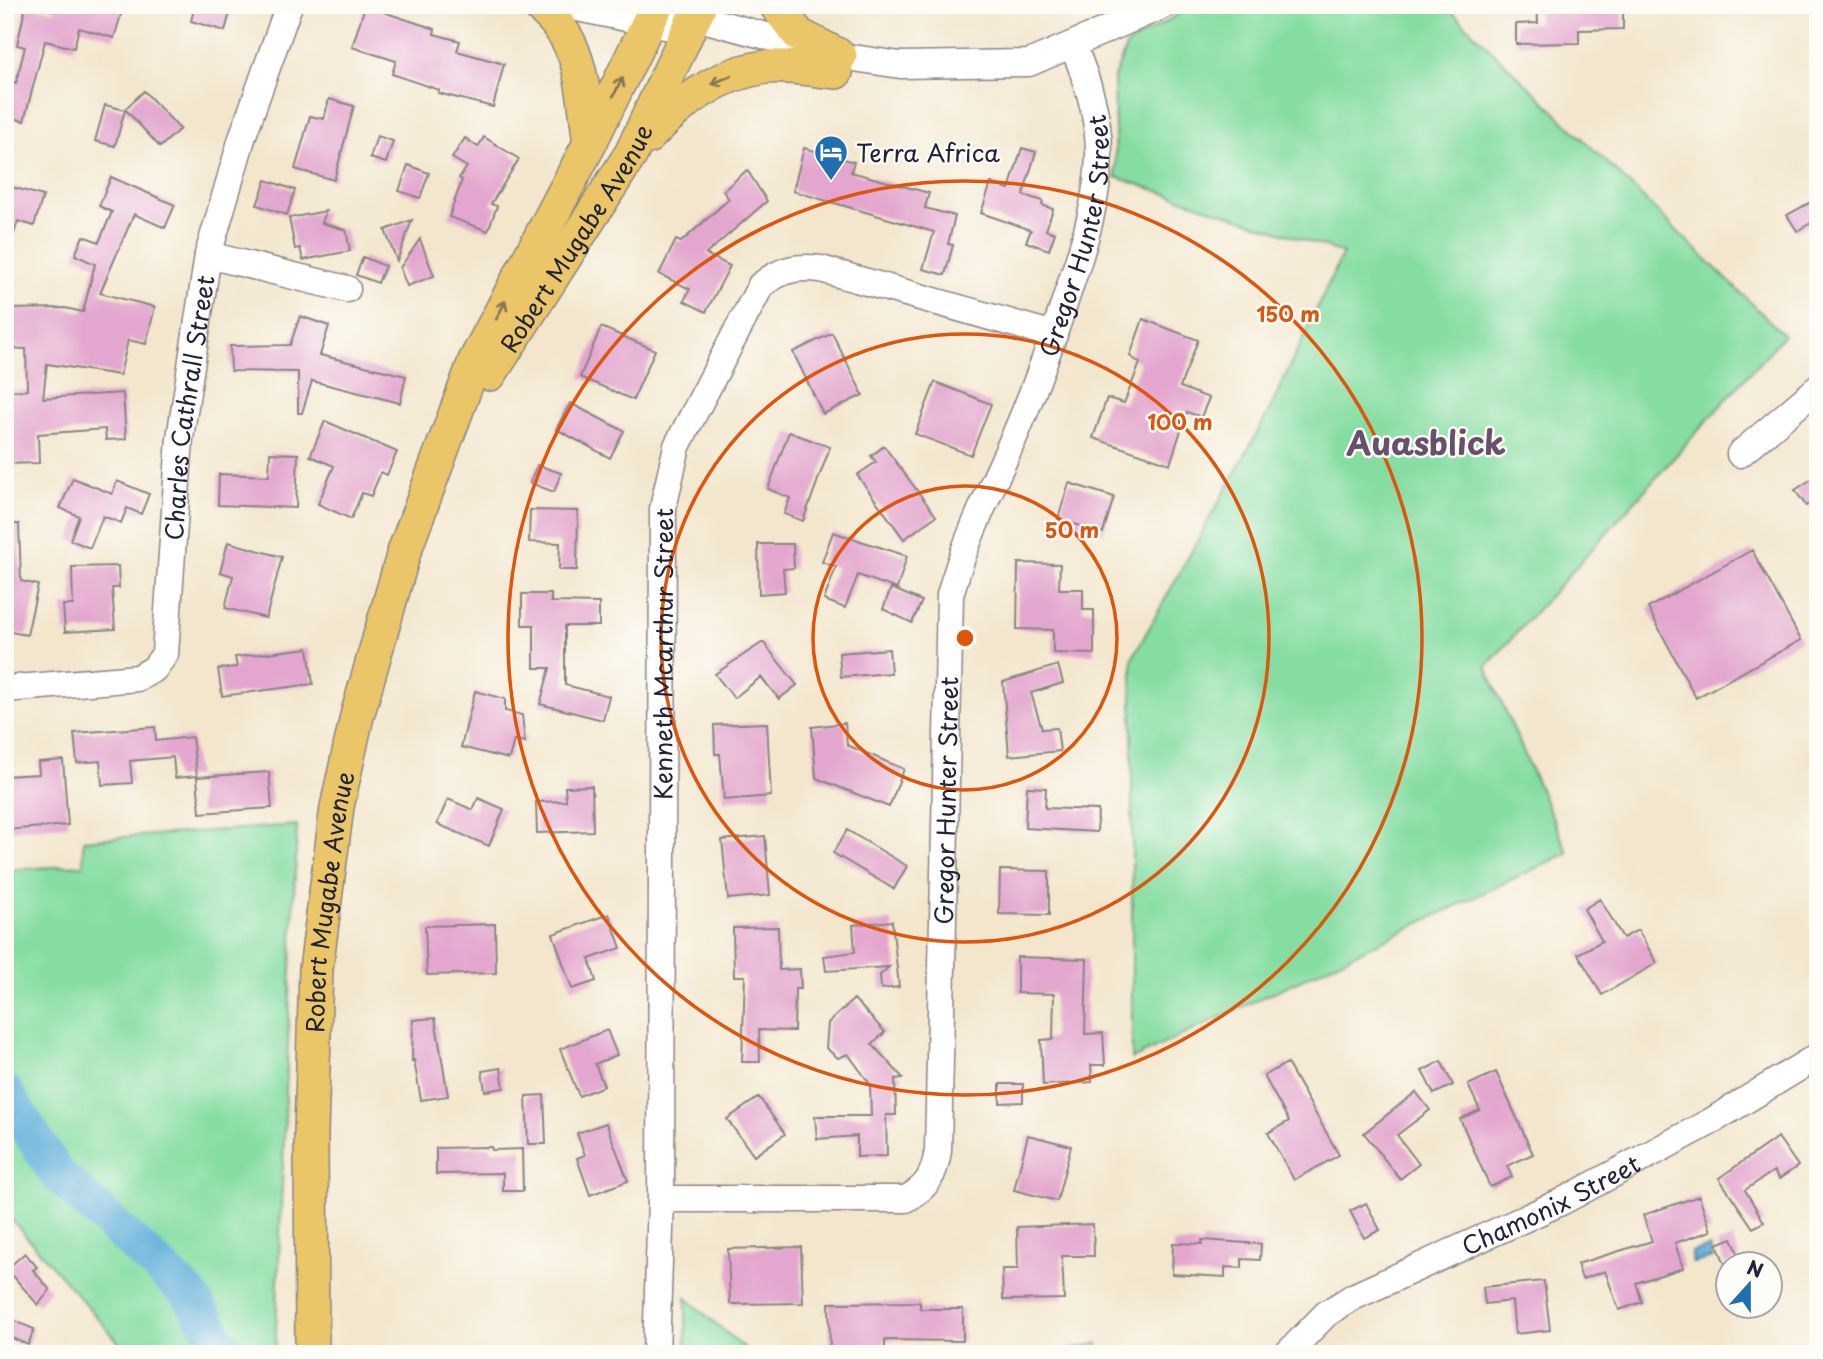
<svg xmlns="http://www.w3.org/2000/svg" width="1823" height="1359" viewBox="0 0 1823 1359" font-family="'Playpen Sans',sans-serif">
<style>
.green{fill:#85dda2;stroke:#54806e;stroke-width:2}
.water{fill:#61afda;stroke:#42688a;stroke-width:2}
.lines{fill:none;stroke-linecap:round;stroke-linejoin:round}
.river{stroke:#61afda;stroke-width:37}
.building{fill:#e3a6ce}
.minor-casing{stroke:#8a8484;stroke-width:29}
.major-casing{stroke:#8a8484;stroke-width:36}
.minor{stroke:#fff;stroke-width:26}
.major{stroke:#eac669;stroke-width:33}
.oneway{stroke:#867452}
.ring{fill:none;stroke:#de560e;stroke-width:3.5}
.labels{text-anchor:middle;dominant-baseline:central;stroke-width:5;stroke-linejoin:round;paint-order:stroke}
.poi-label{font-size:24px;fill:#22223b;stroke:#fdfcf7;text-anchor:start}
.street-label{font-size:24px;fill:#22223b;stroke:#fdfcf7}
.district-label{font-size:32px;font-weight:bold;fill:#66506e;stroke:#fdfcf7}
.centre{fill:#de560e;stroke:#fdfcf7;stroke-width:3.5}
.ring-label{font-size:21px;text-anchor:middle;font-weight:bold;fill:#de560e;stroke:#fdfcf7;stroke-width:5;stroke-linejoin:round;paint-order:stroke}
</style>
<rect width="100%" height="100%" fill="#fdfcf7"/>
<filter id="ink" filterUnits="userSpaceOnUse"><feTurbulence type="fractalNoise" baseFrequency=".0143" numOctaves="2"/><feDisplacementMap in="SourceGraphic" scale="14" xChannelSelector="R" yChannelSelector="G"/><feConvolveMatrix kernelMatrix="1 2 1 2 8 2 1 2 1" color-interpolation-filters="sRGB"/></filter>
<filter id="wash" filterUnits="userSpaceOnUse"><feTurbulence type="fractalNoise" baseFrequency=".00686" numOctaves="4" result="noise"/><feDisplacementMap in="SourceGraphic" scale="28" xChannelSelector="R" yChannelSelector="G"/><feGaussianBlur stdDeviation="1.57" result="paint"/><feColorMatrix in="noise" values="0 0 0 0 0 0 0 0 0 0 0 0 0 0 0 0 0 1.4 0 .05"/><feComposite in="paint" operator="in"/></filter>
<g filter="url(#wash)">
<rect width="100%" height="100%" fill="#f3e6cd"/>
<!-- green -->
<path class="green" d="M 1194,5 L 1445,5 L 1784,335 L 1486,667 L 1568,853 L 1132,1059 L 1132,659 L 1267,415 L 1343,253 L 1116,177 L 1114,77 L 1127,45 Z
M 297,825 L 275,1354 L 129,1354 L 5,1212 L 5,870 L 83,865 L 83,840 Z
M 686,1298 L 751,1354 L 686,1354 Z
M 1098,1343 L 1099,1354 L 1051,1354 Z"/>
<!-- water -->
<path class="water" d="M 1710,1247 L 1713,1258 L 1693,1263 L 1691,1252 Z"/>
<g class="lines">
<!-- river -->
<path class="river" d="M 5,1093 L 58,1175 L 190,1295 L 226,1354"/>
</g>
<g id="blocks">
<!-- building -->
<path class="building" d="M 26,5 L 55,11 L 56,5 L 124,5 L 114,38 L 79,28 L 74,48 L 45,41 L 24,121 L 5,116 L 5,79 L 16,83 L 25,47 L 17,45 Z
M 195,5 L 232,5 L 225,31 L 191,21 Z
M 1537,5 L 1623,5 L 1623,29 L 1579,30 L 1579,43 L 1516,44 L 1516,24 L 1538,23 Z
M 365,6 L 435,29 L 434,34 L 460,41 L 457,51 L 504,64 L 493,107 L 438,93 L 439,90 L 392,74 L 396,61 L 352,47 Z
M 144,91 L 180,129 L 160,147 L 125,109 Z
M 329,99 L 354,106 L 334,180 L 295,169 L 310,116 L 324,119 Z
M 105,105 L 125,110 L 115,146 L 95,141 Z
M 377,136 L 393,141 L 386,163 L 370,158 Z
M 484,137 L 519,159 L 491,204 L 497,206 L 488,231 L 449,217 L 462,180 L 459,178 L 467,167 L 452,158 L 465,138 L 478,147 Z
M 804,148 L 854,162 L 851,172 L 929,193 L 925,208 L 955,216 L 948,244 L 953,245 L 945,275 L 923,269 L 934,232 L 793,191 Z
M 1022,148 L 1036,152 L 1023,195 L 1043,201 L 1042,205 L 1053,209 L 1046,230 L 1055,233 L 1049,250 L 1026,242 L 1031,230 L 981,213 L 991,183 L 1009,189 Z
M 408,165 L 429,173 L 420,198 L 399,191 Z
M 747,170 L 767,201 L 706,254 L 730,266 L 706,312 L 684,301 L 690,289 L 659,274 L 676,240 L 681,242 L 729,199 L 723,191 Z
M 111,177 L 175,205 L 165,228 L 134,214 L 100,293 L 155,307 L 146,344 L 128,340 L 120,375 L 47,364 L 43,398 L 123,393 L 126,439 L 106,440 L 105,429 L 38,434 L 39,463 L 5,464 L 5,391 L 27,390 L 26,349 L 5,348 L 5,309 L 65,308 L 83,312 L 95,264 L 75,255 L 83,236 L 99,242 L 112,212 L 99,206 Z
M 266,180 L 295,190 L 287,215 L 257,205 Z
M 5,185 L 43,196 L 34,226 L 18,221 L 9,249 L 5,249 Z
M 1818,198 L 1818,219 L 1797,231 L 1787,215 Z
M 326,211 L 322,223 L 346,230 L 350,251 L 303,260 L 300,248 L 295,249 L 289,218 Z
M 412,220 L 397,261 L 385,230 Z
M 420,239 L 434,276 L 407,286 L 400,268 Z
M 363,257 L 385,266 L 378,283 L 356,275 Z
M 300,316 L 329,326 L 320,355 L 406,376 L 400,403 L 312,381 L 302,413 L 298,413 L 298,372 L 231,371 L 230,346 L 290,345 Z
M 1143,319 L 1198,340 L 1180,387 L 1209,398 L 1201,417 L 1187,412 L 1170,464 L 1093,438 L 1107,398 L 1124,403 L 1140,363 L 1130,356 Z
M 601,327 L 655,350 L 633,400 L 580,377 Z
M 832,333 L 863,395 L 823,414 L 793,352 Z
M 935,382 L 991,404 L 971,455 L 915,434 Z
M 570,403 L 624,431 L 610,458 L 556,429 Z
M 325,421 L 397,452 L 387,475 L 381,472 L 371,496 L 362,493 L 351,519 L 318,504 L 334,466 L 310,456 Z
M 789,432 L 830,447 L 803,521 L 784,514 L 790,498 L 768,489 Z
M 884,446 L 936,516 L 904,539 L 857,475 L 876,462 L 871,456 Z
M 270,453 L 298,454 L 296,508 L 218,505 L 219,474 L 269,476 Z
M 537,465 L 561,473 L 554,492 L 530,483 Z
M 1818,475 L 1818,499 L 1806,506 L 1795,490 Z
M 73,478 L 112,494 L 117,481 L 149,494 L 141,514 L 127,508 L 121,523 L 103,516 L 90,548 L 70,540 L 79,516 L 60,508 Z
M 1069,483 L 1114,497 L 1103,533 L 1058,519 Z
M 530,510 L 578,511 L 577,570 L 559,570 L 560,543 L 529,542 Z
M 5,524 L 19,524 L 21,581 L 38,585 L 27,635 L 5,631 Z
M 833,532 L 907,556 L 897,589 L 858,575 L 845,608 L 824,600 L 836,567 L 822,562 Z
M 228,542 L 282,557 L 266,618 L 225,608 L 233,576 L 220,572 Z
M 758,544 L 793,544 L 794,568 L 783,569 L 785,592 L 759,594 Z
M 1752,550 L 1801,640 L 1696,698 L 1648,608 Z
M 1018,563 L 1060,564 L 1059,589 L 1083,589 L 1083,610 L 1094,610 L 1094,654 L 1053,653 L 1053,630 L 1017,629 Z
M 118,566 L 119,588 L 112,588 L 115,629 L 65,632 L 63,605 L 73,605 L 72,567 Z
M 891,588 L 922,601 L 912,623 L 883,609 Z
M 522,594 L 551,594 L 551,602 L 599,603 L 599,626 L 565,626 L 565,685 L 609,696 L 603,720 L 540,704 L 550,668 L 534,668 L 534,625 L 522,625 Z
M 763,642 L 797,685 L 779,699 L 761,677 L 734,698 L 715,674 Z
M 308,648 L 313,684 L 222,696 L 218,669 L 237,667 L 235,657 Z
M 889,649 L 891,673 L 841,677 L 839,653 Z
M 1058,665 L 1063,683 L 1031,693 L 1042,729 L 1057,728 L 1060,751 L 1009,756 L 1003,682 Z
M 475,691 L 505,699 L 505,711 L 522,715 L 525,742 L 514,740 L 509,759 L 461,747 Z
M 767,723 L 771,796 L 724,800 L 720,754 L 715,754 L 714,725 Z
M 845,723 L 847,745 L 904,769 L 889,807 L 816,778 L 812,727 Z
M 155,727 L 156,741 L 192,737 L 197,776 L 175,778 L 173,757 L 130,761 L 132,783 L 102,785 L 100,761 L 77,763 L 74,733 Z
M 63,760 L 68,825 L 5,830 L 5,776 L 39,774 L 38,762 Z
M 269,772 L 272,808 L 200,813 L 197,777 Z
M 592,786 L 593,831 L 537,833 L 536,802 L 566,801 L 565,787 Z
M 1027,787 L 1046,788 L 1045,808 L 1098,810 L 1097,832 L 1025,828 Z
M 478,798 L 504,809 L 489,846 L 437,824 L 448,799 L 473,810 Z
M 847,830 L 907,866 L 894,889 L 833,853 Z
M 765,836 L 770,895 L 728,899 L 722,840 Z
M 1000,870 L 1049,871 L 1049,915 L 999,914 Z
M 1600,899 L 1623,938 L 1638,930 L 1657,963 L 1602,995 L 1578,954 L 1602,941 L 1584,909 Z
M 609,914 L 621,948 L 589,959 L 596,981 L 572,989 L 553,934 Z
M 892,921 L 899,987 L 881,989 L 880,975 L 889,967 L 826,971 L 824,956 L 855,952 L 853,925 Z
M 495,924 L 496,973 L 427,975 L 425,926 Z
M 778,927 L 779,970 L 800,969 L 801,989 L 795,989 L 794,1031 L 759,1030 L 760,1062 L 742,1062 L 745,976 L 734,976 L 733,928 Z
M 1017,957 L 1087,959 L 1085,1034 L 1103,1033 L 1105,1065 L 1091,1065 L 1092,1082 L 1043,1085 L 1041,1040 L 1053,1039 L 1054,994 L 1017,993 Z
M 854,999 L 885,1032 L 872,1044 L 903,1078 L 895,1079 L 896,1115 L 886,1115 L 887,1156 L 857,1157 L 857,1136 L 817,1139 L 815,1116 L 871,1116 L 870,1084 L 848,1054 L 838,1058 L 826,1048 L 828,1023 Z
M 435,1018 L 448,1096 L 421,1100 L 414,1060 L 412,1061 L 413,1020 Z
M 607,1030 L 617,1055 L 595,1064 L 604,1086 L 579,1096 L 560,1049 Z
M 1441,1061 L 1453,1085 L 1434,1094 L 1422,1071 Z
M 1287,1063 L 1339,1155 L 1294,1180 L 1268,1133 L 1289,1121 L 1264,1076 Z
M 501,1068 L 504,1088 L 485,1091 L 482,1071 Z
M 1496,1072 L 1533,1154 L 1507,1166 L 1512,1177 L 1490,1187 L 1460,1119 L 1480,1110 L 1468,1085 Z
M 1000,1084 L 1023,1084 L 1023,1102 L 1000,1103 Z
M 1416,1092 L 1430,1110 L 1397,1135 L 1419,1164 L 1400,1179 L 1364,1133 Z
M 544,1095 L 546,1144 L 528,1144 L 526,1096 Z
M 759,1097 L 785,1134 L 754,1156 L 727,1119 Z
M 606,1123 L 628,1181 L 590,1195 L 577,1158 L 585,1155 L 577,1133 Z
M 1028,1135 L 1071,1146 L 1057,1201 L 1014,1190 Z
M 1778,1137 L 1798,1166 L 1779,1179 L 1774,1171 L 1745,1190 L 1764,1222 L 1753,1228 L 1719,1178 Z
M 491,1147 L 492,1150 L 522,1149 L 523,1191 L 503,1191 L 503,1173 L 436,1174 L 436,1148 Z
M 1699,1196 L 1711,1231 L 1675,1243 L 1683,1268 L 1636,1283 L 1642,1302 L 1619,1310 L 1605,1271 L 1582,1279 L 1577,1264 L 1652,1241 L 1643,1215 Z
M 1366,1203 L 1380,1230 L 1364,1238 L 1350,1211 Z
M 1093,1224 L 1094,1256 L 1062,1256 L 1064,1299 L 1003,1300 L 1002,1269 L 1018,1269 L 1017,1227 Z
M 1732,1238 L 1740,1258 L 1725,1264 L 1717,1244 Z
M 1202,1240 L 1261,1244 L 1260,1260 L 1242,1259 L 1242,1268 L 1225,1267 L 1225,1277 L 1172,1274 L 1173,1243 L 1202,1244 Z
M 801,1247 L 803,1303 L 730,1304 L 728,1249 Z
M 25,1253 L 37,1267 L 33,1270 L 50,1290 L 38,1305 L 7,1269 Z
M 1544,1281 L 1550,1330 L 1515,1334 L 1512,1301 L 1485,1304 L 1483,1287 Z
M 920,1302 L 920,1309 L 963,1309 L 963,1341 L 885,1340 L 885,1354 L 830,1354 L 829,1303 Z
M 5,1317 L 34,1329 L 28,1345 L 5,1335 Z"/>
</g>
</g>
<g filter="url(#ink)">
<use href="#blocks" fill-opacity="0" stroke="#8a8484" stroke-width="2"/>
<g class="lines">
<!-- minor casing -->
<g class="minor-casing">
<g id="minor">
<path d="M 563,5 L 665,26"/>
<path d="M 651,5 L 840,56 L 900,65 L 1029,63 L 1164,5"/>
<path d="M 208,255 L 347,289"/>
<path d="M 1740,454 L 1818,388"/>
<path id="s1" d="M 5,689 L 138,678 L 154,669 L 165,654 L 180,438 L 208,255 L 243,135 L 289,5"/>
<path id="s2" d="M 661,1199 L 906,1199 C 928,1187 934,1175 938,1151 L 950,595 C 966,536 994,484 1018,428 C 1038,381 1055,332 1071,283 C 1085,242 1098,198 1099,154 C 1099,116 1088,81 1073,46"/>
<path id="s3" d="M 656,1354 L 661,1199 L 663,508 L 677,446 L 761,285 C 782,269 796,266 821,269 L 1054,335"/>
<path id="s4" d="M 1287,1354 L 1326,1314 L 1353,1297 L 1561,1202 L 1710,1122 L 1818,1056"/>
</g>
</g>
<!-- major casing -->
<g class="major-casing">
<g id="major">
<path d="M 538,5 C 584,41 582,89 590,143"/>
<path d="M 776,5 L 799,35 L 840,56"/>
<path d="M 648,137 C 681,103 717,73 766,67 C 788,65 814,70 836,72"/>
<path id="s5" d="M 490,374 L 631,154 L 700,5"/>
<path id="s6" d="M 312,1354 L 311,1133 L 316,969 L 337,807 L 357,716 L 404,552 L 475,361 L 590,143 L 657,5"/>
</g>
</g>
<!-- minor -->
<use href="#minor" class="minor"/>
<!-- major -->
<use href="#major" class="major"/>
</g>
<!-- one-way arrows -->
<defs><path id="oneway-shaft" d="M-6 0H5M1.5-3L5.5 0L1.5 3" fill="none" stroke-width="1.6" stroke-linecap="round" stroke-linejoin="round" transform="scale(1.75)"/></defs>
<g class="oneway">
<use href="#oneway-shaft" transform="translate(721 80) rotate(157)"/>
<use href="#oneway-shaft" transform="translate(618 87) rotate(-63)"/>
<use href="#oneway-shaft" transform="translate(501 310) rotate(-63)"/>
</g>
</g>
<!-- distance rings -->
<g class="ring">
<circle cx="965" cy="638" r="152"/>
<circle cx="965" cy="638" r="304"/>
<circle cx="965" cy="638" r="457"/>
</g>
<!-- icons -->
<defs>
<g id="hotel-pin" transform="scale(1.75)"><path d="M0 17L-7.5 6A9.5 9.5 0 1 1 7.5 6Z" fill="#1f6fb2" stroke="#fdfcf7"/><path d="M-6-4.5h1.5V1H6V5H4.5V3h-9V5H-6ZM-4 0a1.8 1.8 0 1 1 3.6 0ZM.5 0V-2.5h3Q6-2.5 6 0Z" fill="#fff"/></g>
</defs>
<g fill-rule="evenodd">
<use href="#hotel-pin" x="831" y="152"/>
</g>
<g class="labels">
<!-- poi labels -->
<g class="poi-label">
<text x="856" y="152">Terra Africa</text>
</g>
<!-- street labels -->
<g class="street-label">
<text stroke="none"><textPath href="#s2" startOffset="1244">Gregor Hunter Street</textPath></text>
<text stroke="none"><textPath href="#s5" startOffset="161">Robert Mugabe Avenue</textPath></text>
<text stroke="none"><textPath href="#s1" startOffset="418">Charles Cathrall Street</textPath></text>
<text stroke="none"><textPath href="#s3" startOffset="700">Kenneth Mcarthur Street</textPath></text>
<text stroke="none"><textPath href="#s2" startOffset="656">Gregor Hunter Street</textPath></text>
<text stroke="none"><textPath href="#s6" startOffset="453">Robert Mugabe Avenue</textPath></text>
<text stroke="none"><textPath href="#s4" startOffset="306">Chamonix Street</textPath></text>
</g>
<!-- district labels -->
<g class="district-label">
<text x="1426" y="442">Auasblick</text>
</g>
</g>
<circle cx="965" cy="638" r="10" class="centre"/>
<g class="ring-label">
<text x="1288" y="322">150 m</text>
<text x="1180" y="430">100 m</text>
<text x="1072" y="538">50 m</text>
</g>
<!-- margin -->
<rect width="1823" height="1359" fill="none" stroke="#fdfcf7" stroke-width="28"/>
<!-- north arrow -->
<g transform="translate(1749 1285) rotate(21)"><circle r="33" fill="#fdfcf7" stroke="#a5a5ac" stroke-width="2"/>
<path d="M0-5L12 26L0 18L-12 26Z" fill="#1f6fb2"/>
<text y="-10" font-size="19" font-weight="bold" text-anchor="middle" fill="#22223b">N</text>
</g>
</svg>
